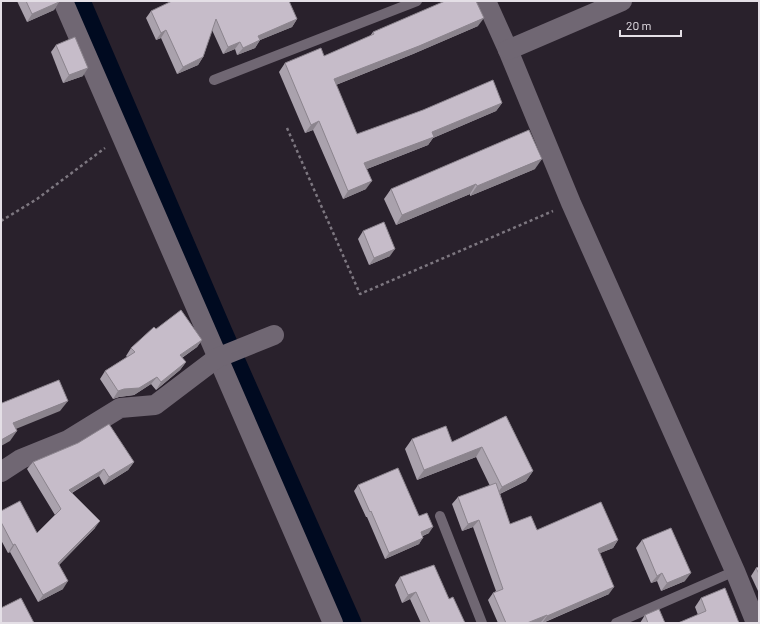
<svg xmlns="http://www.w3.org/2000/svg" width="760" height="624" font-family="Barlow,sans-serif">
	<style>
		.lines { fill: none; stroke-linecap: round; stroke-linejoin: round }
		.canal { stroke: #000a20; stroke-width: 21 }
		.path { stroke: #7d7780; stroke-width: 2.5; stroke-dasharray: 3 3; stroke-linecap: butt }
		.lane { stroke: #706773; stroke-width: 10 }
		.street { stroke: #706773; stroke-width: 20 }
		.wall { fill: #aaa2ad }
		.shaded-wall { fill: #8b848d }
		.building { fill: #c6bcc9; stroke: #8b848d }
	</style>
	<rect width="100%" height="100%" fill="#29212c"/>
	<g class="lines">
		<polyline class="canal" points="80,1 222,332 351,623"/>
		<g class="path">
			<polyline points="287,128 360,294 553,211"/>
			<polyline points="1,221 37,199 105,148"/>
		</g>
		<g class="lane">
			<polyline points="214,80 417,1"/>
			<polyline points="440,516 482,623"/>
			<polyline points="616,623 735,571"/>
		</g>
		<g class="street">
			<polyline points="63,1 333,623"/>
			<polyline points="486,1 508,50 571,203 735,571 756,623"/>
			<polyline points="508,50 622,1"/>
			<polyline points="1,472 21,459 68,440 120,408 155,405 217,358 274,335"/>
		</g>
	</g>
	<g class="wall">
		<polygon points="17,1 59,1 54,10 27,22"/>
		<polygon points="151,11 297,19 292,27 260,40 255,48 237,55 235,49 223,54 212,30 203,57 198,65 177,74 161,38 156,40 146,18"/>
		<polygon points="478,26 413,54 336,85 357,134 502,103 496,111 433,138 428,145 367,169 366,189 343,199 313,130 305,133 279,72 285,63 324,56 370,36 373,32"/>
		<polygon points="56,45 83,76 63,83 51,52"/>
		<polygon points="535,169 470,196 470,194 396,225 384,199 391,189"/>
		<polygon points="363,231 390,256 369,265 358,239"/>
		<polygon points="156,329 202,340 197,347 182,358 186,362 180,370 156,390 151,384 134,395 119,397 113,399 100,379 105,371 127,357 126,356 131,348"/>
		<polygon points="506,416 533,471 526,481 500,494 510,524 537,530 618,540 613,548 600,553 609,594 543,623 541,622 540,623 498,623 488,600 493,593 496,591 473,527 462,531 452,504 458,497 490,486 476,457 417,480 405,449 412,439 452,442"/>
		<polygon points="78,443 134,462 128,470 104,485 99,476 72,493 95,528 59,565 63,589 38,602 10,552 8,553 1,540 1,511 37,533 55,515 27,469 33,462"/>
		<polygon points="358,485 419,516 429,533 423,536 419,544 385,559 367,517 366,517 354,491"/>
		<polygon points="642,540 685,581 661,591 657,581 651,583 636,548"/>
		<polygon points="759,567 759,593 751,576 756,568"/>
		<polygon points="400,577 449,599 465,623 421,623 410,599 402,603 395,585"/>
		<polygon points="701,598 739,623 698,615 695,607"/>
		<polygon points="645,615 665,623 640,623"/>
	</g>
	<g class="shaded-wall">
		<polygon points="59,2 54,10 27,22 32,14"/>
		<polygon points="484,18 478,26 413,54 328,88 334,79"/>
		<polygon points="297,19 292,27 253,43 258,36"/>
		<polygon points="166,30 161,38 156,40 161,33"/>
		<polygon points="260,40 255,48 237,55 243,48"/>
		<polygon points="240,42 235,49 223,54 228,47"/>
		<polygon points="203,57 198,65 177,74 183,67"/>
		<polygon points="88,68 83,76 63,83 69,75"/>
		<polygon points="502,103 496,111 433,138 428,145 359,172 364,163 432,132"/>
		<polygon points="319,121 313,130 305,133 311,125"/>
		<polygon points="542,159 535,169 470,196 477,186"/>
		<polygon points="372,181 366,189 343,199 348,191"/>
		<polygon points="476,184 470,194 396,225 402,215"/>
		<polygon points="395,249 390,256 369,265 374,258"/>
		<polygon points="202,340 197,347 174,363 180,355"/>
		<polygon points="186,362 180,370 156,390 161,382"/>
		<polygon points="157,377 151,384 134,395 119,397 113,399 118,391"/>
		<polygon points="68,401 60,411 6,433 13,423"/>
		<polygon points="17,431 10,441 1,446 1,440"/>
		<polygon points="482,447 476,457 417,480 424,470"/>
		<polygon points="134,462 128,470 104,485 109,477"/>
		<polygon points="104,469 99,476 64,497 69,490"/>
		<polygon points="533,471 526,481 495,496 502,487"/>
		<polygon points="479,520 473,527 462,531 468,524"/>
		<polygon points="100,521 95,528 53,571 58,563"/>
		<polygon points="433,527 429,533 417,538 421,532"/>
		<polygon points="423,538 419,544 385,559 389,553"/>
		<polygon points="618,540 613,548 593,556 598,549"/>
		<polygon points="15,544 10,552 8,553 13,545"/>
		<polygon points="662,573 657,581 651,583 657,576"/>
		<polygon points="691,573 685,581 661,591 667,583"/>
		<polygon points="68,581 63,589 38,602 43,595"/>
		<polygon points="614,587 609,594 542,623 547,616"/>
		<polygon points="416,592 410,599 402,603 408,595"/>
		<polygon points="547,615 541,622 540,623 527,623"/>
	</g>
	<g class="building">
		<polygon points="26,1 59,1 59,2 32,14"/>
		<polygon points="172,1 289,1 297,19 258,36 260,40 243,48 240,42 228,47 216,19 203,57 183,67 166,30 161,33 151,11"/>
		<polygon points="445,1 476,1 484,18 419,46 334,79 357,134 423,110 493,80 502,103 432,132 434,137 364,163 372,181 348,191 319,121 311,125 285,63 321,48 324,56 374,34 373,32"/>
		<polygon points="75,37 88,68 69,75 56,45"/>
		<polygon points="529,130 542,159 477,186 476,184 402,215 391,189"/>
		<polygon points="384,222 395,249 374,258 363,231"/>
		<polygon points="181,310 202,340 180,355 186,362 161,382 157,377 139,388 124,389 118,391 105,371 135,352 131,348 154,327 156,329"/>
		<polygon points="59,380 68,401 13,423 17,431 1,440 1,401 2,403"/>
		<polygon points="506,416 533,471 502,487 482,447 424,470 412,439 446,426 452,442"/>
		<polygon points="109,424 134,462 109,477 104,469 69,490 100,521 58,563 68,581 43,595 15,544 13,545 1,522 1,511 20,501 37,533 61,509 33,462 78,443"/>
		<polygon points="398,468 419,516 427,513 433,527 421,532 423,538 389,553 371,511 370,512 358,485"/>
		<polygon points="496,483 510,524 531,516 537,530 601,502 618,540 598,549 614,587 547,616 547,615 527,623 506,623 493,593 503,589 479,520 468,524 458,497"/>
		<polygon points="671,528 691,573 667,583 662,573 657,576 642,540"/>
		<polygon points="434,565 449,599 453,597 465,623 430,623 416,592 408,595 400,577"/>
		<polygon points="759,567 759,574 756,568"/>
		<polygon points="725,588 739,623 678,623 706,611 701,598"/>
		<polygon points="21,598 34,623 1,623 1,608"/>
		<polygon points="659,609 665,623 648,623 645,615"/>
	</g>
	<rect width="760" height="624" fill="none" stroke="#e4dfe6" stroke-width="4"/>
	<path d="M620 30v6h61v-6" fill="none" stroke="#e4dfe6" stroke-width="2"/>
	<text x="626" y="30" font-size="12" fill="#e4dfe6" stroke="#29212c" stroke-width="3" paint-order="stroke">20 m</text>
</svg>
